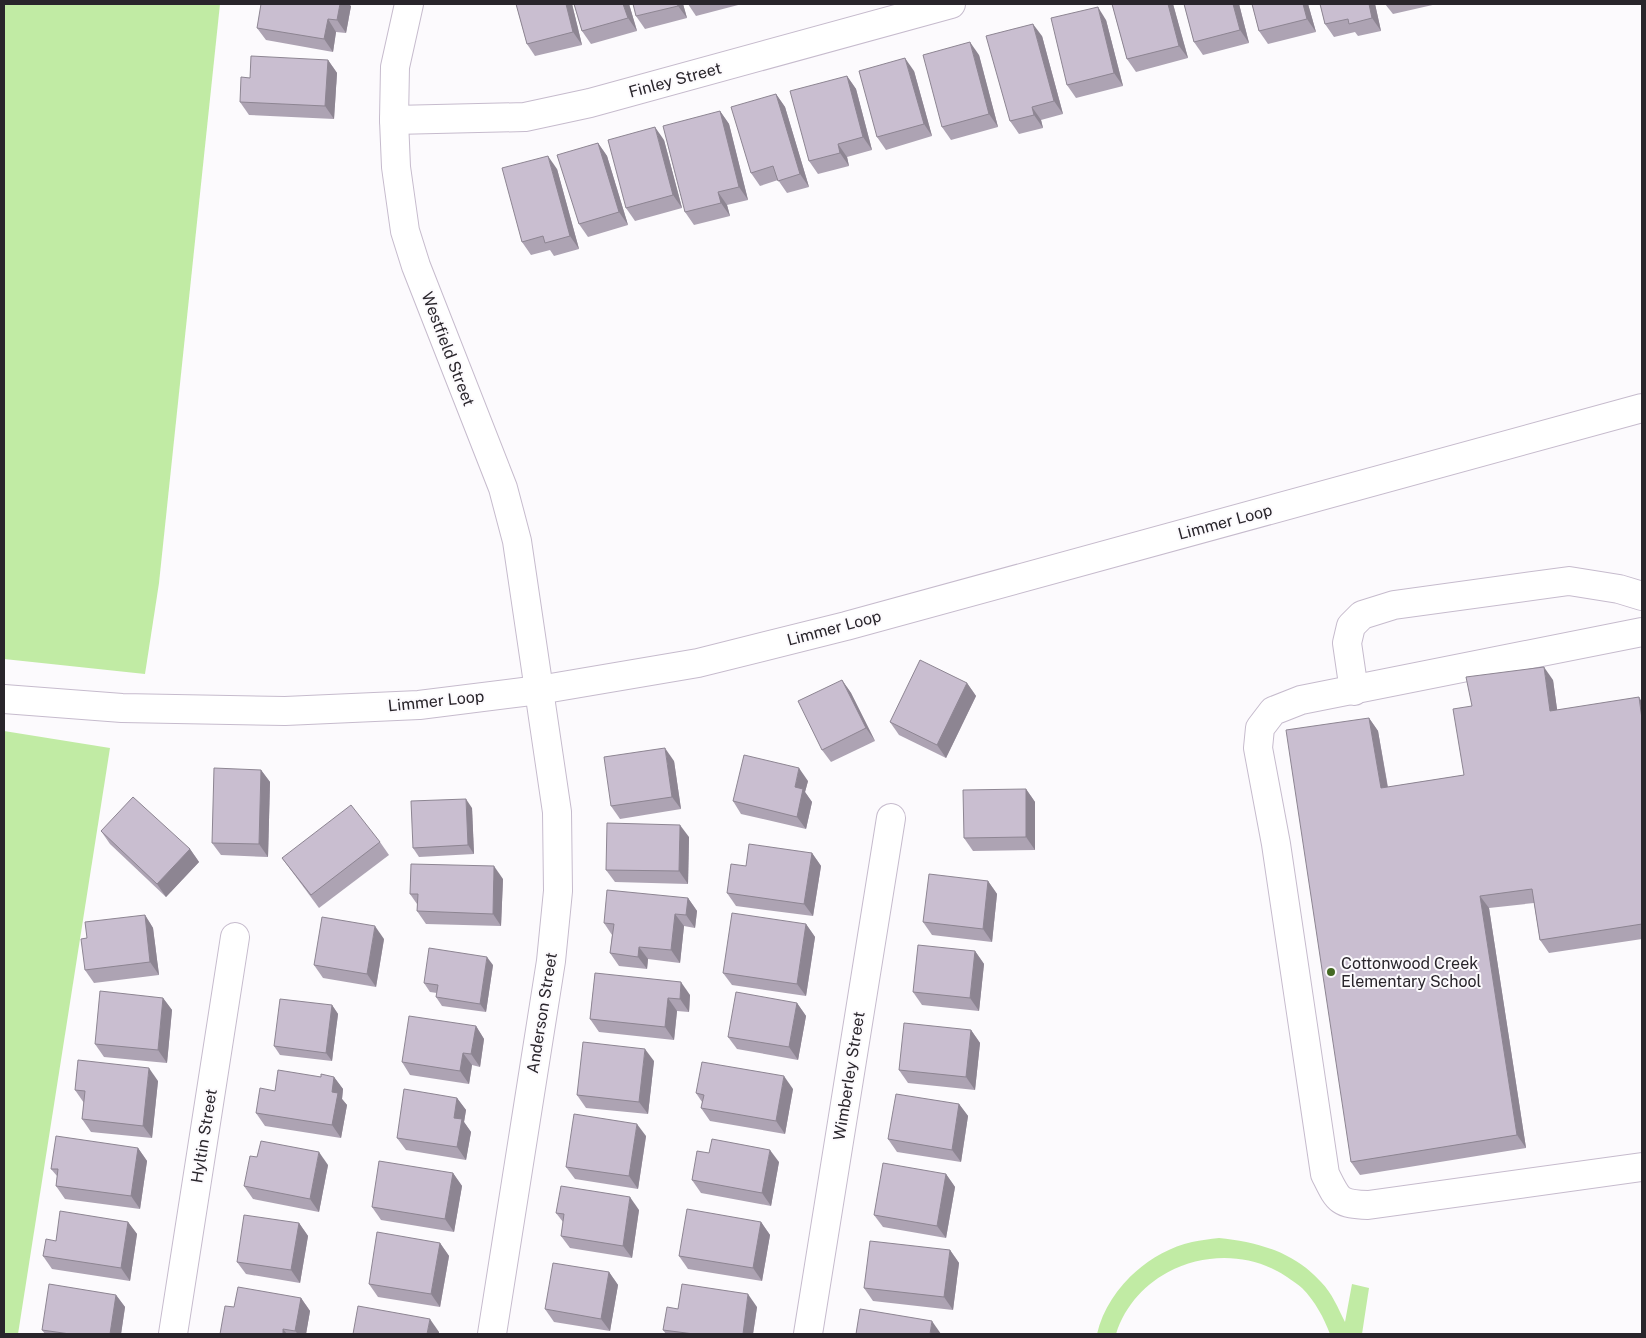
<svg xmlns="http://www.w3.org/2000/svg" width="1646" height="1338" font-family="'Public Sans',sans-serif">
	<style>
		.green { fill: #c1eba4 }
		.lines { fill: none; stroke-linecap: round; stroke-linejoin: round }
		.minor-casing { stroke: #c6bbcd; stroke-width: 30 }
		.minor { stroke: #fff; stroke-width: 28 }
		.wall { fill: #ada3b3 }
		.shaded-wall { fill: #8d8592 }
		.building { fill: #c9bed0; stroke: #8d8592 }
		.poi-dot { fill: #446923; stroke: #fcfafd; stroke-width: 2 }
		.labels { text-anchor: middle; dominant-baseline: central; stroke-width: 4; stroke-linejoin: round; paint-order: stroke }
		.street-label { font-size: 16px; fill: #29252b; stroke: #fcfafd }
		.poi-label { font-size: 16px; fill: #29252b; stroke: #fcfafd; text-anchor: start }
	</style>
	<rect width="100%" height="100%" fill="#fcfafd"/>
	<g class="green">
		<polygon points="4,4 220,4 159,583 145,674 4,659"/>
		<polygon points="4,731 110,748 18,1334 4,1334"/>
		<path d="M1219 1238C1258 1242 1294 1252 1321 1282 1332 1293 1338 1308 1345 1322L1352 1284 1369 1288 1362 1334H1330C1324 1318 1315 1301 1302 1288 1298 1284 1292 1281 1287 1277 1227 1236 1138 1264 1116 1334H1097C1107 1290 1148 1252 1192 1242 1201 1240 1210 1239 1219 1238Z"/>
	</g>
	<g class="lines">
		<g class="minor-casing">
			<g id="minor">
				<polyline points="409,4 395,67 394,120 396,167 405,231 416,266 503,488 517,541 557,812 558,891 551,961 492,1334"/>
				<polyline points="394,120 525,117 590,103 951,4"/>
				<path d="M1642 632 1301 700 1273 711 1260 728 1258 748 1276 844 1325 1174C1338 1200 1338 1204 1368 1205L1642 1167"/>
				<polyline points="1354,691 1347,643 1351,626 1362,615 1394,605 1569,581 1619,589 1642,596"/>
				<polyline points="4,699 122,708 285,711 419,705 539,690 698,663 846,626 1642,408"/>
				<polyline points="173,1334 235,937"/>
				<polyline points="808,1334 891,818"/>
			</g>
		</g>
		<use href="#minor" class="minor"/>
	</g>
	<g class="wall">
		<polygon points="516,4 572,4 582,45 535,56 527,44"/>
		<polygon points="574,4 629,4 637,31 591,44 582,31"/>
		<polygon points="683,4 687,18 645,29 636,16"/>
		<polygon points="688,4 742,4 696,16"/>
		<polygon points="1112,4 1173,4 1188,58 1136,72 1127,59"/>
		<polygon points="1184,4 1239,4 1249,43 1203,55 1194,42"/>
		<polygon points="1252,4 1308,4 1316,32 1268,44 1259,31"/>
		<polygon points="1320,4 1375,4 1381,31 1358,36 1355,32 1334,37 1325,24"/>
		<polygon points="1385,4 1437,4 1393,14"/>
		<polygon points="351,6 346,33 336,32 333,52 266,40 257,28"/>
		<polygon points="1106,20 1123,86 1076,98 1067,85"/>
		<polygon points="1042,36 1063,114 1041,120 1043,128 1019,134 1010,121"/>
		<polygon points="979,55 998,127 951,140 942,127"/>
		<polygon points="328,60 337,73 334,119 249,115 240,102 250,78"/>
		<polygon points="914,71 932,136 886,150 877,137"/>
		<polygon points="847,76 856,89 872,150 847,157 849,166 818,174 809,161"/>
		<polygon points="776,94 785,107 809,187 787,193 778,180 760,186 751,173"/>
		<polygon points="720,111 729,124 748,200 727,205 730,216 694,225 685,212"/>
		<polygon points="664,140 682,208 635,221 626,208"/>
		<polygon points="598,143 607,156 628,225 588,237 579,224"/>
		<polygon points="557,169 579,249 554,256 550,250 531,255 522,242"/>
		<polygon points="842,680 851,693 875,741 831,762 822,750"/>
		<polygon points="1553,680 1557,710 1642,702 1642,939 1549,953 1540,940 1534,903 1489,908 1526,1148 1360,1175 1351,1162 1369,718 1378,731 1388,787 1464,775 1472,706"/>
		<polygon points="967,683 976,696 946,758 899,735 890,722"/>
		<polygon points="674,761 681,809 620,819 611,806"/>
		<polygon points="261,770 270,782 268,857 221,855 212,843"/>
		<polygon points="808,781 805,792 812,802 806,829 741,814 733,801"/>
		<polygon points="1026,789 1035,802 1035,850 973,851 964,838"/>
		<polygon points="472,808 474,854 419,857 413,848"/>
		<polygon points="101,831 190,849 199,862 166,897 110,844"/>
		<polygon points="689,837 688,884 615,882 606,870"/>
		<polygon points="380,842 389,855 319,908 282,858"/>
		<polygon points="812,853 821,866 813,916 736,906 727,893 746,866"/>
		<polygon points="503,879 501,926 426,924 417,911 417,904 410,894"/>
		<polygon points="988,881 997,894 992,942 932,935 923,922"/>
		<polygon points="688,898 697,911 695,928 684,926 680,963 648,959 647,969 619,966 610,953 612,935 604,923"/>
		<polygon points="145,915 153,928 159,975 94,983 85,970 87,938"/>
		<polygon points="806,924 815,937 806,996 732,985 723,973"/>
		<polygon points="384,939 376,987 323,978 314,965"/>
		<polygon points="975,951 984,964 979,1011 922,1005 913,992"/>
		<polygon points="493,965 486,1012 442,1006 436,997 437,993 430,992 424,983"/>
		<polygon points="595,973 690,995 689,1012 677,1011 674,1040 599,1032 590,1019"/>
		<polygon points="163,998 172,1010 167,1063 104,1057 95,1044"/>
		<polygon points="797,1003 806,1016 798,1060 737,1049 728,1037"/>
		<polygon points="332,1005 338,1014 332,1061 280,1055 274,1046"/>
		<polygon points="476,1026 484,1039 480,1067 472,1065 469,1084 410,1075 402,1062"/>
		<polygon points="971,1030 980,1043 975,1090 908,1083 899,1070"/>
		<polygon points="654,1061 648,1114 586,1108 577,1095"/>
		<polygon points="321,1077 334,1077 343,1089 342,1099 347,1105 341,1138 265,1126 256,1113 275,1091"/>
		<polygon points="158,1081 152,1138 91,1132 82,1119 84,1103 75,1090"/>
		<polygon points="793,1089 785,1134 710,1121 701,1108 702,1102 696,1093"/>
		<polygon points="457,1098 466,1110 464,1122 471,1132 466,1160 406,1150 397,1138"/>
		<polygon points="959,1104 968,1116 961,1162 897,1152 888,1139"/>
		<polygon points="646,1136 638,1189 575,1179 566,1167"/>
		<polygon points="138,1148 147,1161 140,1209 65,1199 56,1186 57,1176 51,1169"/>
		<polygon points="709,1153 779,1162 771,1206 701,1193 692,1180"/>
		<polygon points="328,1165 319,1212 253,1199 244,1186"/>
		<polygon points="453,1173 462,1186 454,1232 381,1220 372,1207"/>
		<polygon points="946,1174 955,1187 946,1238 883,1227 874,1215"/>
		<polygon points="639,1210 632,1258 570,1248 561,1236 563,1222 556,1213"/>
		<polygon points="128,1222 137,1234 130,1281 52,1269 43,1256 56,1241"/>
		<polygon points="761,1222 770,1235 762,1281 688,1269 679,1256"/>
		<polygon points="299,1223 308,1236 300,1283 246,1274 237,1262"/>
		<polygon points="440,1243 449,1256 440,1307 378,1297 369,1284"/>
		<polygon points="950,1250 959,1263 953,1310 873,1301 864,1288"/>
		<polygon points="609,1272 618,1285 610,1331 554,1322 545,1309"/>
		<polygon points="116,1295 125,1307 121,1334 45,1334 42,1330"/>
		<polygon points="301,1298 310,1311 306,1334 220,1334 234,1307"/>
		<polygon points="757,1307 753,1334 666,1334 663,1330 678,1309"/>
	</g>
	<g class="shaded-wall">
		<polygon points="340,4 349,4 351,6 346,33 337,20"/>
		<polygon points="566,4 572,4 582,45 573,32"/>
		<polygon points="623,4 629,4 637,31 628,18"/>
		<polygon points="677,4 683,4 687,18 678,6"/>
		<polygon points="1168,4 1173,4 1188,58 1179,46"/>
		<polygon points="1233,4 1239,4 1249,43 1240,30"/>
		<polygon points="1303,4 1308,4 1316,32 1307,19"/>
		<polygon points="1369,4 1375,4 1381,31 1372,18"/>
		<polygon points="1098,7 1106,20 1123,86 1114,73"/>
		<polygon points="328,19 336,32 333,52 324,39"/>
		<polygon points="1033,24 1042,36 1063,114 1054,101"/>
		<polygon points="970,42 979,55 998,127 989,114"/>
		<polygon points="905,58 914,71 932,136 924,124"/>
		<polygon points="328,60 337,73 334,119 325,106"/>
		<polygon points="847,76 856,89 872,150 863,137"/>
		<polygon points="776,94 785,107 809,187 800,174"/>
		<polygon points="1032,107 1041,120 1043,128 1034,115"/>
		<polygon points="720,111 729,124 748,200 739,187"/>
		<polygon points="655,127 664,140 682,208 673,195"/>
		<polygon points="598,143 607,156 628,225 619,212"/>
		<polygon points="838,144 847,157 849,166 840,153"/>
		<polygon points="548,156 557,169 579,249 570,236"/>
		<polygon points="718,192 727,205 730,216 721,203"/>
		<polygon points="1544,667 1553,680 1559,723 1550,711"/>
		<polygon points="842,680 851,693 875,741 866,728"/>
		<polygon points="967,683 976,696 946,758 937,745"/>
		<polygon points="1639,697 1642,702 1642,719"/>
		<polygon points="1369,718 1378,731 1390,801 1381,788"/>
		<polygon points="665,748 674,761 681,809 672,797"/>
		<polygon points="799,768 808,781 805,792 812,802 806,829 797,817 795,787"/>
		<polygon points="261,770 270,782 268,857 259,844"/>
		<polygon points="1026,789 1035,802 1035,850 1026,837"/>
		<polygon points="466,799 472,808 474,854 468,845"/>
		<polygon points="680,825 689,837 688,884 679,871"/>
		<polygon points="190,849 199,862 166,897 157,884"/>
		<polygon points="812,853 821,866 813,916 804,904"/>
		<polygon points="494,866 503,879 501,926 493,914"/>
		<polygon points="988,881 997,894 992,942 983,929"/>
		<polygon points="1480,896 1489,908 1526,1148 1517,1135"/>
		<polygon points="688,898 697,911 695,928 686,915"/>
		<polygon points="675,914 684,926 680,963 671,950"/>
		<polygon points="145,915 153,928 159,975 150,962"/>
		<polygon points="806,924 815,937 806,996 797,984"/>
		<polygon points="375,926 384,939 376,987 367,974"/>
		<polygon points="639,947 648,959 647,969 638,957"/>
		<polygon points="975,951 984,964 979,1011 970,998"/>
		<polygon points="487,957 493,965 486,1012 480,1004"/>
		<polygon points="681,982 690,995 689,1012 680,999"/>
		<polygon points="163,998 172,1010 167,1063 158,1050"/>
		<polygon points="668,998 677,1011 674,1040 665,1027"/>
		<polygon points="797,1003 806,1016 798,1060 789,1047"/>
		<polygon points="332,1005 338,1014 332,1061 326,1053"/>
		<polygon points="476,1026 484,1039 480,1067 471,1054"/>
		<polygon points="971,1030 980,1043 975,1090 966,1077"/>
		<polygon points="645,1049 654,1061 648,1114 639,1102"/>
		<polygon points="463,1053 472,1065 469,1084 460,1071"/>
		<polygon points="149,1068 158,1081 152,1138 143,1126"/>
		<polygon points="784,1076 793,1089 785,1134 776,1121"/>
		<polygon points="334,1077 343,1089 342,1099 347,1105 341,1138 332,1125 332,1092"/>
		<polygon points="457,1098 466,1110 464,1122 471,1132 466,1160 457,1147 454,1118"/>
		<polygon points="959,1104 968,1116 961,1162 952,1150"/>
		<polygon points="637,1124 646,1136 638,1189 629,1176"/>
		<polygon points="138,1148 147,1161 140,1209 131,1196"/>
		<polygon points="770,1150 779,1162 771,1206 762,1193"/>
		<polygon points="319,1152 328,1165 319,1212 310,1199"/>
		<polygon points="453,1173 462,1186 454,1232 445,1219"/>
		<polygon points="946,1174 955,1187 946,1238 937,1226"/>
		<polygon points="630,1197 639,1210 632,1258 623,1246"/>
		<polygon points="128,1222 137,1234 130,1281 121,1268"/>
		<polygon points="761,1222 770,1235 762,1281 753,1268"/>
		<polygon points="299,1223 308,1236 300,1283 291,1270"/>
		<polygon points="440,1243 449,1256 440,1307 431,1294"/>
		<polygon points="950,1250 959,1263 953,1310 944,1297"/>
		<polygon points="609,1272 618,1285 610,1331 601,1319"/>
		<polygon points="748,1294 757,1307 753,1334 743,1334"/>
		<polygon points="116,1295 125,1307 121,1334 110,1334"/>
		<polygon points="301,1298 310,1311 306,1334 298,1334 295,1331"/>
		<polygon points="430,1319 439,1332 439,1334 427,1334"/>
		<polygon points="932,1321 941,1334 930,1334"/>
		<polygon points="283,1329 287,1334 283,1334"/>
	</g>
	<g class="building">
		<polygon points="261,4 340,4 337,20 328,19 324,39 257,28"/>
		<polygon points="516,4 566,4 573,32 527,44"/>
		<polygon points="574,4 623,4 628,18 582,31"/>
		<polygon points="633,4 677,4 678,6 636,16"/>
		<polygon points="1112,4 1168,4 1179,46 1127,59"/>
		<polygon points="1184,4 1233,4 1240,30 1194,42"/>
		<polygon points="1252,4 1303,4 1307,19 1259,31"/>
		<polygon points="1320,4 1369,4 1372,18 1349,24 1348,19 1325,24"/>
		<polygon points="1098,7 1114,73 1067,85 1051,18"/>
		<polygon points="1033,24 1054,101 1032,107 1034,115 1010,121 986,36"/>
		<polygon points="970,42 989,114 942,127 923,55"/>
		<polygon points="251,56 328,60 325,106 240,102 241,77 250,78"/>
		<polygon points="905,58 924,124 877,137 859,71"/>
		<polygon points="847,76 863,137 838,144 840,153 809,161 790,91"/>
		<polygon points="776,94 800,174 778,181 773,166 751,173 731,107"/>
		<polygon points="720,111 739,187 718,192 721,203 685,212 663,126"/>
		<polygon points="655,127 673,195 626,208 608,140"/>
		<polygon points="598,143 619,212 579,224 557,155"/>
		<polygon points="548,156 570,236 545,243 543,236 522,242 502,168"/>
		<polygon points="920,660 967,683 937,745 890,722"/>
		<polygon points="1544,667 1550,711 1639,697 1642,719 1642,924 1540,940 1532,889 1480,896 1517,1135 1351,1162 1286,730 1369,718 1381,788 1464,775 1453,709 1472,706 1466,677"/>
		<polygon points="842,680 866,728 822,750 798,701"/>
		<polygon points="665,748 672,797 611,806 604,757"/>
		<polygon points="744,755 799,768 795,787 803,789 797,817 733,801"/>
		<polygon points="214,768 261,770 259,844 212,843"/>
		<polygon points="1026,789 1026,837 964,838 963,790"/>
		<polygon points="133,797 190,849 157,884 101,831"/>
		<polygon points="466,799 468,845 413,848 411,801"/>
		<polygon points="351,805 380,842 311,895 282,858"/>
		<polygon points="607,823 680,825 679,871 606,870"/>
		<polygon points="749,844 812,853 804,904 727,893 731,864 746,866"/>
		<polygon points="411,864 494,866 493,914 417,911 418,894 410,894"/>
		<polygon points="929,874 988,881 983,929 923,922"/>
		<polygon points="607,890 688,898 686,915 675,914 671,950 639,947 638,957 610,953 614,924 604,923"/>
		<polygon points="732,913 806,924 797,984 723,973"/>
		<polygon points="145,915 150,962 85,970 81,939 87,938 85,922"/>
		<polygon points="322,917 375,926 367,974 314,965"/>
		<polygon points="918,945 975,951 970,998 913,992"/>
		<polygon points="429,948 487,957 480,1004 436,997 438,985 424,983"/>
		<polygon points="595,973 681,982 680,999 668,998 665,1027 590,1019"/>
		<polygon points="100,991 163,998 158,1050 95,1044"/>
		<polygon points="736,992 797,1003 789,1047 728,1037"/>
		<polygon points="280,999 332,1005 326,1053 274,1046"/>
		<polygon points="409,1016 476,1026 471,1054 463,1053 460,1071 402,1062"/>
		<polygon points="904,1023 971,1030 966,1077 899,1070"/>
		<polygon points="583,1042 645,1049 639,1102 577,1095"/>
		<polygon points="78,1060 149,1068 143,1126 82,1119 85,1091 75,1090"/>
		<polygon points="702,1062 784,1076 776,1121 701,1108 704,1095 696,1093"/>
		<polygon points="278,1070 321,1077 321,1074 334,1077 332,1092 338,1093 332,1125 256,1113 260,1088 275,1091"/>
		<polygon points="404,1089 457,1098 454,1118 462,1119 457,1147 397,1138"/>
		<polygon points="896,1094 959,1104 952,1150 888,1139"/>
		<polygon points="574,1114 637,1124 629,1176 566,1167"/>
		<polygon points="56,1136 138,1148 131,1196 56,1186 58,1169 51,1169"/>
		<polygon points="712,1139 770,1150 762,1193 692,1180 697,1151 709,1153"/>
		<polygon points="261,1141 319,1152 310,1199 244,1186 250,1156 257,1157"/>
		<polygon points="379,1161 453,1173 445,1219 372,1207"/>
		<polygon points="883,1163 946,1174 937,1226 874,1215"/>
		<polygon points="561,1186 630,1197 623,1246 561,1236 564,1214 556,1213"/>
		<polygon points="687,1209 761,1222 753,1268 679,1256"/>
		<polygon points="60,1211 128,1222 121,1268 43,1256 46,1239 56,1241"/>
		<polygon points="244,1215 299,1223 291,1270 237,1262"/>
		<polygon points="377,1232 440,1243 431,1294 369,1284"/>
		<polygon points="870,1241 950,1250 944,1297 864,1288"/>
		<polygon points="553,1263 609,1272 601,1319 545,1309"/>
		<polygon points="49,1284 116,1295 110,1334 70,1334 42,1330"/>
		<polygon points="682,1284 748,1294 743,1334 694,1334 663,1330 667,1307 678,1309"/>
		<polygon points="238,1287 301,1298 295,1331 283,1329 283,1334 220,1334 225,1306 234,1307"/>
		<polygon points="358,1306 430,1319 427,1334 353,1334"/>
		<polygon points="860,1309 932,1321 930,1334 856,1334"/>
	</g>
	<circle class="poi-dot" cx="1331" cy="972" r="5"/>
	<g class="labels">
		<g class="street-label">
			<text transform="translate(675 80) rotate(-15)">Finley Street</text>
			<text transform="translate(448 349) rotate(69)">Westfield Street</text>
			<text transform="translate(1225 522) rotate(-15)">Limmer Loop</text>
			<text transform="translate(834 628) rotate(-15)">Limmer Loop</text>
			<text transform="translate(436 701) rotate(-6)">Limmer Loop</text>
			<text transform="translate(542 1013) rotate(-81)">Anderson Street</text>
			<text transform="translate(849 1076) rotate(-81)">Wimberley Street</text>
			<text transform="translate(204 1136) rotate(-81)">Hyltin Street</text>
		</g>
		<g class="poi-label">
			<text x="1341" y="963">Cottonwood Creek<tspan x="1341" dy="18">Elementary School</tspan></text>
		</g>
	</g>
	<rect width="1646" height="1338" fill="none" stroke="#29252b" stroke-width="10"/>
</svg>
